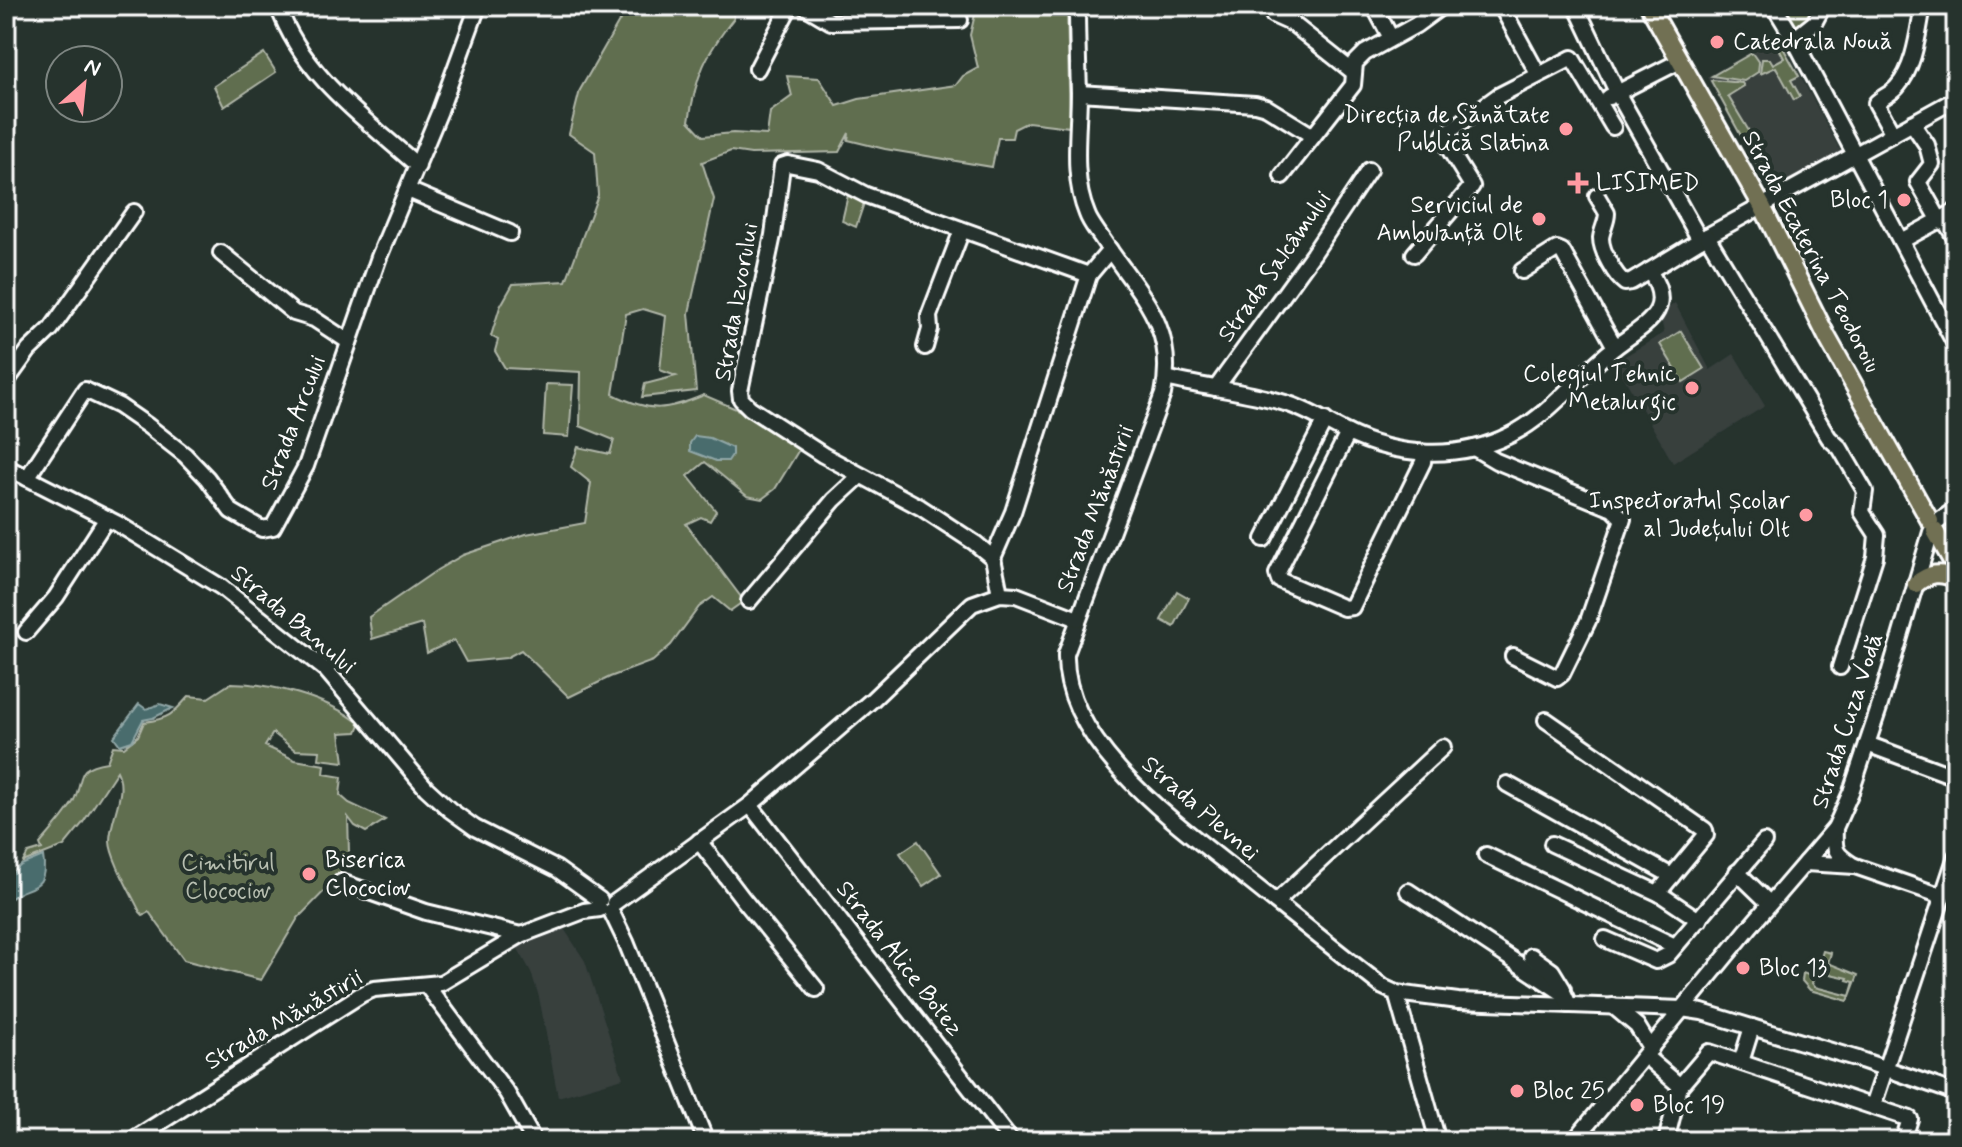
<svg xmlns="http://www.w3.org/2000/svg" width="1962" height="1147" font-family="Mynerve,sans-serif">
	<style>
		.built { fill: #373f3e }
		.green { fill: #606e50; stroke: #b0b6a8; stroke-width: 2 }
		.water { fill: #486c6d; stroke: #91a7a7; stroke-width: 2 }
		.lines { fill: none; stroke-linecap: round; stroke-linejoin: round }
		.minor-casing { stroke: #fff; stroke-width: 20 }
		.major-casing { stroke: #fff; stroke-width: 22 }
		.minor { stroke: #26332d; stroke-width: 14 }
		.major { stroke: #716f52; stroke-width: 16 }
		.poi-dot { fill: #ff9aa2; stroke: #26332d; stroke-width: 3 }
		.labels { text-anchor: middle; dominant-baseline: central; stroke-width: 8; stroke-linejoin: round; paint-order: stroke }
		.poi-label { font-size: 24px; fill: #fff; stroke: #26332d; text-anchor: start }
		.street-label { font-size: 24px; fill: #fff; stroke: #26332d }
		.park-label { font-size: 24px; fill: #b7beb0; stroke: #26332d }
	</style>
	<rect width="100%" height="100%" fill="#26332d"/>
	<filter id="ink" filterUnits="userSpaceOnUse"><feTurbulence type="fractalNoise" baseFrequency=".0125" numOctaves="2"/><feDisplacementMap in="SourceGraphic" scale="16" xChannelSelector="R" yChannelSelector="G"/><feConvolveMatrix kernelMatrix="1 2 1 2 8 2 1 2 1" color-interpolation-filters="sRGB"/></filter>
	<g filter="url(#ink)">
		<g class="built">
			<polygon points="1779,36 1841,152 1770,191 1707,77"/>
			<polygon points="1675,303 1710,370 1734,354 1765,406 1673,463 1615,362 1664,333 1660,314"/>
			<polygon points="563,927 585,961 623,1078 558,1097 539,997 531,972 517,947"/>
		</g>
		<g class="green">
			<path d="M628 6H731L734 18C705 55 696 75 689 121L703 136 733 133 767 135 770 112 792 96 787 76 819 78 837 106 859 99 956 85 963 76 978 68 970 35 977 6H1067L1070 127 1028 122 1014 129 1012 138H998L992 167 885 149 848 140 849 133 839 152 751 154 731 151 702 162 714 199 689 313 696 391 642 397 645 384 676 376 660 370 666 316 643 309 626 314 613 394C651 413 666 411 704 395L757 418 800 448 775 489 762 499 747 496 705 462 688 476 716 511 710 521 701 517 686 524 744 601 730 611 713 597 699 607 671 645 653 661 610 677 569 697 521 650 506 658 466 662 454 640 427 653 422 624 372 639 369 617 437 570 463 555 526 534 585 523 591 483 571 467 578 447 610 454 614 440 580 426 581 372 505 368 495 351 498 340 491 336 500 307 513 284 566 281 598 195 595 152 569 134 580 90Z"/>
			<polygon points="1781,6 1821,6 1798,33"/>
			<polygon points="1778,39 1799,76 1791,80 1800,96 1794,100 1776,67 1760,74 1762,59 1770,59 1773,64 1784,58 1775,41"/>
			<polygon points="264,53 276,72 224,107 214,86"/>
			<polygon points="1752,53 1759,63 1758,72 1744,81 1712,76"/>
			<polygon points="1713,80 1742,83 1744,86 1728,96 1773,171 1763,176 1711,81"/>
			<polygon points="848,195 864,203 856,227 842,221"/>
			<polygon points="1681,331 1704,369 1683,382 1660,344"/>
			<polygon points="546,384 573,385 569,437 543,435"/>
			<polygon points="1177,591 1189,598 1174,627 1161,620"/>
			<path d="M231 683C270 683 329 698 360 724L357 732 340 733 344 762 319 759 320 751 295 750 273 733 265 746 295 760 325 765 324 774 342 777 340 795 349 803 385 820 366 832 355 826 348 817 349 852 340 875 298 918 261 980 184 960 149 912 143 915 140 912C132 895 110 857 110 841 110 817 128 793 117 771L82 824 64 846 23 862 28 853 42 849 40 844C51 831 64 817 73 802 85 779 73 767 107 762L113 746 124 747 138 736 144 722C169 719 173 714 189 696L208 698Z"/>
			<polygon points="918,841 941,874 923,886 900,853"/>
			<polygon points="1823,951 1831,953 1828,963 1858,975 1848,1001 1810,990 1802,981 1803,973 1814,977 1812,983 1815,987 1850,996 1854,982 1847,980 1848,978 1830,974 1830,971 1823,968 1821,971 1817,970"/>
		</g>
		<g class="water">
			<polygon points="695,436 710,438 732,448 732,455 728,461 716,461 690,451 690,443"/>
			<polygon points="139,704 146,709 160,704 173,708 153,718 143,720 132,741 120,745 114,737"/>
			<path d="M43 856C50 897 21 882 6 904V879L21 865Z"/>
		</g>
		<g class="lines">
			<g class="minor-casing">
				<g id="minor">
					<path d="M278 6C302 75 365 119 418 166"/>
					<polyline points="804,6 831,22 960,20"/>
					<path d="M1077 6C1077 35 1078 63 1079 92 1079 131 1071 176 1087 214 1090 223 1098 232 1103 240 1137 292 1178 325 1163 394L1066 654C1063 747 1183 828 1248 880 1293 916 1338 952 1383 987L1396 993 1458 1001 1682 1009 1702 1012 1858 1059 1956 1093"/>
					<polyline points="1374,6 1391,38"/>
					<polyline points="1501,6 1538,74"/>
					<polyline points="1576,6 1618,94 1700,240"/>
					<polyline points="1774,6 1794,39 1956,346"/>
					<polyline points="1273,15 1293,24 1352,71"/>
					<polyline points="1794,39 1814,23 1823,6"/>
					<polyline points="757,69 790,6"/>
					<polyline points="1079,93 1255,104 1266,107 1313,136"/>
					<polyline points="1609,97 1680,61"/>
					<polyline points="1912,123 1927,145 1932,164 1918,182 1940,221 1947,224 1956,240"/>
					<path d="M1893 134 1876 103C1882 97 1891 94 1897 87 1915 67 1918 32 1923 6"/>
					<polyline points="1282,176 1353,85 1355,63 1365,53 1416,25 1442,6"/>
					<polyline points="408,190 510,233"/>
					<path d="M1597 196 1607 213C1607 222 1602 229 1601 238 1601 251 1615 276 1625 283L1631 282 1700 240 1956 99"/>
					<polyline points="1707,236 1829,438 1840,448 1865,491 1862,512 1877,535 1875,557 1840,667"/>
					<polyline points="1901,241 1956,211"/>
					<polyline points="221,253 294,313 314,319 349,342"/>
					<polyline points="1414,254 1472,186 1443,139 1444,135 1498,96 1572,58 1613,127"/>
					<polyline points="1522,271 1557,249 1562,251 1615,347"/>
					<polyline points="925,347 930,329 929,316 962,230"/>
					<path d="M1166 378C1205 388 1246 391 1285 403 1307 409 1325 422 1346 432 1397 457 1458 461 1510 435 1554 413 1582 370 1622 342 1650 322 1675 308 1649 271"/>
					<polyline points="6,382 29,350 51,329 134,212"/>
					<polyline points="1216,388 1313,254 1369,170"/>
					<polyline points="1348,433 1277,574 1279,580 1344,608 1352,607 1423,462 1424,454"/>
					<polyline points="1474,448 1496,461 1613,509 1623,519 1588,621 1562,674 1557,678 1513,656"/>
					<polyline points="6,467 118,524 221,587 326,670 426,788 450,810 475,828 557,869 600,900"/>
					<polyline points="27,478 85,390 119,406 148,426 185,455 207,478 231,511 262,529 273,527 306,466 379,257 439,113 478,6"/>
					<polyline points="1936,523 1956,509"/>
					<polyline points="1264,539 1325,420"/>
					<polyline points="993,558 1013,512 1089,275 1110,250"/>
					<polyline points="1000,594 993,558 975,543 920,507 823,455 750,408 741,399 740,391 773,235 782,166 788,164 818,170 866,195 1089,275"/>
					<polyline points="749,601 834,500 860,476"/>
					<polyline points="26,632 56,597 107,518"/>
					<polyline points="1546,720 1705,830 1706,835 1662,888 1660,894 1699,920"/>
					<polyline points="1867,744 1956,777"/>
					<polyline points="1507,784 1672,876"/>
					<polyline points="750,805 1011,1141"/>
					<path d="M1835 828C1834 851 1834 853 1854 866"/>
					<polyline points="699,841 743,899 816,989"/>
					<polyline points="1552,844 1660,894"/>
					<polyline points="1486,855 1675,946"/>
					<polyline points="1805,863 1855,866 1942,896"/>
					<polyline points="1737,872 1769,903"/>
					<polyline points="341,882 426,912 521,935"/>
					<polyline points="1408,891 1564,994 1569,1005"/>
					<polyline points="1276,902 1443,747"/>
					<polyline points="614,903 750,805 872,700 972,604 1000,594 1016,595 1078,619"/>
					<polyline points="611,911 626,942 706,1141"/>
					<polyline points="1605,939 1656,961 1668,955 1764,842"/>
					<polyline points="1531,956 1552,971 1563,989"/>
					<polyline points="427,986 507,1093 534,1141"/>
					<polyline points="1396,993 1438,1141"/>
					<polyline points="1613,1006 1637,1026 1651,1049"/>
					<polyline points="1645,1056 1680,1086"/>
					<polyline points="1741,1062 1752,1027"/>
					<polyline points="1873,1106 1956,856"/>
					<polyline points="131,1141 362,994 374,989 441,983 521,935 584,911 600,909"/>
					<polyline points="1574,1141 1749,928 1835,828 1851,792 1879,708 1931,532"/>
					<polyline points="1666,1141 1680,1086 1709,1052 1910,1119 1903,1141"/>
				</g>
			</g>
			<g class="major-casing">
				<g id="major">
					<polyline points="1649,6 1762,206 1827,337 1930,521"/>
					<polyline points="1935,531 1956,568"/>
					<path d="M1916 584C1929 573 1940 571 1956 579"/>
				</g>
			</g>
			<use href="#minor" class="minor"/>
			<use href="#major" class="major"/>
		</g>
	</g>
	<g class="poi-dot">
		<circle cx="1717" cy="42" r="8"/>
		<circle cx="1566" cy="129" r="8"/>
		<path d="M1574 171h8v8h8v8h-8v8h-8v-8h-8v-8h8z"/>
		<circle cx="1904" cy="200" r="8"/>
		<circle cx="1539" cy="219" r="8"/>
		<circle cx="1692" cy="388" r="8"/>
		<circle cx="1806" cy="515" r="8"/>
		<circle cx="309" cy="874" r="8"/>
		<circle cx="1743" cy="968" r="8"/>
		<circle cx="1517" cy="1091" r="8"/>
		<circle cx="1637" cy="1105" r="8"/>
	</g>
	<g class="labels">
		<g class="poi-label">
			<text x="1733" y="42">Catedrala Nouă</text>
			<text x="1550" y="115" text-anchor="end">Direcția de Sănătate<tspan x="1550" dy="28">Publică Slatina</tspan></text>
			<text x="1596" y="183">LISIMED</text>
			<text x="1888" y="200" text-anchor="end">Bloc 1</text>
			<text x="1523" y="205" text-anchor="end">Serviciul de<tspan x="1523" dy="28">Ambulanță Olt</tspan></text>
			<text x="1676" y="374" text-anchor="end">Colegiul Tehnic<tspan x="1676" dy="28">Metalurgic</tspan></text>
			<text x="1790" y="501" text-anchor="end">Inspectoratul Școlar<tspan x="1790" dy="28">al Județului Olt</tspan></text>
			<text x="325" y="860">Biserica<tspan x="325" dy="28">Clocociov</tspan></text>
			<text x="1759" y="968">Bloc 13</text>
			<text x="1533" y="1091">Bloc 25</text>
			<text x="1653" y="1105">Bloc 19</text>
		</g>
		<g class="street-label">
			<text transform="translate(1811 252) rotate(62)">Strada Ecaterina Teodoroiu</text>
			<text transform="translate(1275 267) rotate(-55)">Strada Salcâmului</text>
			<text transform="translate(737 302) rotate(-80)">Strada Izvorului</text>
			<text transform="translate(294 423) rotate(-69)">Strada Arcului</text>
			<text transform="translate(1096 509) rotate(-69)">Strada Mănăstirii</text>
			<text transform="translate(293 620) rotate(40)">Strada Banului</text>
			<text transform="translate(1848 721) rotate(-72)">Strada Cuza Vodă</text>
			<text transform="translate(1200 809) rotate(41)">Strada Plevnei</text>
			<text transform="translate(899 959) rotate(52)">Strada Alice Botez</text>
			<text transform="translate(284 1020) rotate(-30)">Strada Mănăstirii</text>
		</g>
		<g class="park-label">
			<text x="228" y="863">Cimitirul<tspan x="228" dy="28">Clocociov</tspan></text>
		</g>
	</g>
	<rect width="1962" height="1147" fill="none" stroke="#26332d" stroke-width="32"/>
	<rect x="16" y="16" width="1930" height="1115" fill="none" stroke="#fff" stroke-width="3" filter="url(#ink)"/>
	<g transform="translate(84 84) rotate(27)"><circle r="38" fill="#26332d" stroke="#7d8581" stroke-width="2"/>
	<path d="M0-6L14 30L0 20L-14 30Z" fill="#ff9aa2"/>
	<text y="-12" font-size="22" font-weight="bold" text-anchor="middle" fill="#ffffff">N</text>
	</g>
</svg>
